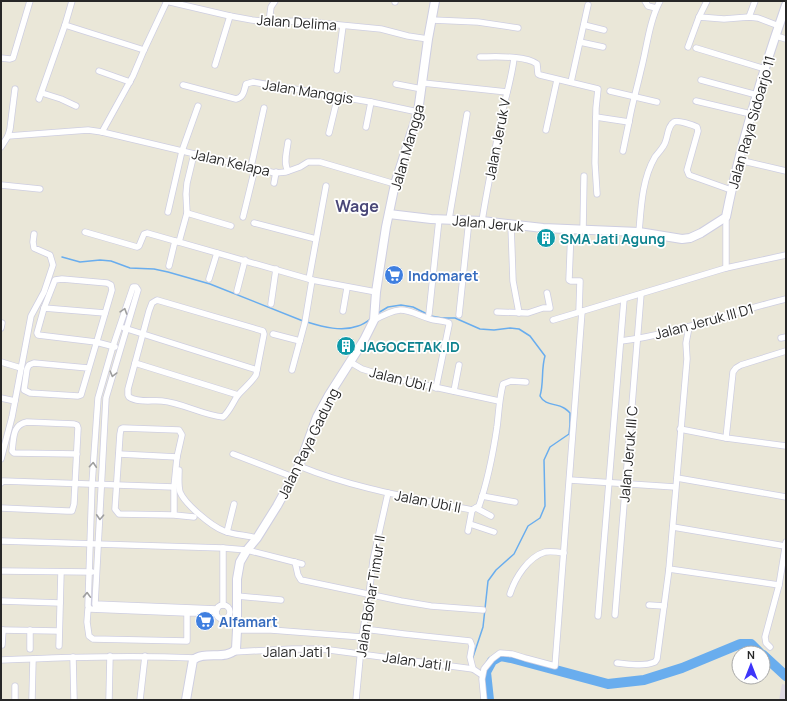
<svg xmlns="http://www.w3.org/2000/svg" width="787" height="701" font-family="Manrope,sans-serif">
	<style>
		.industrial { fill: #ded9e2 }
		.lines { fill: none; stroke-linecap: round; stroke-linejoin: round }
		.stream { stroke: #69adee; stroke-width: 1.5 }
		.river { stroke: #69adee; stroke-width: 10 }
		.street-casing { stroke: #cecee1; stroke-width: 7 }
		.secondary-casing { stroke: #cecee1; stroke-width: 10 }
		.street { stroke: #fff; stroke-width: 5.5 }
		.secondary { stroke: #fff; stroke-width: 8 }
		.oneway { stroke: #9e9e9e }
		.labels { text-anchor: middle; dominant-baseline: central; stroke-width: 3.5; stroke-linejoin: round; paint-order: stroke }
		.street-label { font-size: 14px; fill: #272727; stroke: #fff }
		.culture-label { font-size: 14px; font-weight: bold; fill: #0d838f; stroke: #fff; text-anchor: start }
		.shop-label { font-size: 14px; font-weight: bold; fill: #366cbe; stroke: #fff; text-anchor: start }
		.quarter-label { font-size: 16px; font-weight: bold; fill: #4a4878; stroke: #fff }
	</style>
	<rect width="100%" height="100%" fill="#eae7d8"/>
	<polygon class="industrial" points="782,684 786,685 786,700 779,700"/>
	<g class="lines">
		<g class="stream">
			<polyline points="62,257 80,262 100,260 111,261 130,268 154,269 168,272 210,284 303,321"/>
			<path d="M378 313 388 307 401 305 413 307 431 316 442 318H455L480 329 494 330 510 328 519 329 530 336 545 356C541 369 544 383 540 396 545 406 556 403 564 408 566 409 568 411 570 413V424L569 434 550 447 544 460 545 506 540 518 528 526 514 554 496 570 488 581 483 627 473 657V660"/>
			<path d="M307 322C323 327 342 332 358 326 363 325 368 321 372 318"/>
		</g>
		<g class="river">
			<polyline points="763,655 786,676"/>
			<polyline points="489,700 486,672 492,661 501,656 511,658 608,684 644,680 682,668 740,644 751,644 760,653"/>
		</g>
		<g class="street-casing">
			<g id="street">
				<polyline points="166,1 230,16 252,20 269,22 299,21 381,29 408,36 428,39"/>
				<polyline points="645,1 648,6 656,8"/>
				<polyline points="395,2 395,1"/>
				<polyline points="699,17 724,19 749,17 758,18 779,26"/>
				<polyline points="749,17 755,1"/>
				<polyline points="432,20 478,22 518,28"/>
				<polyline points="269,22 271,7 275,1"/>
				<polyline points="65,25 144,50 167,1"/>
				<polyline points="584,25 604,30"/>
				<polyline points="776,36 786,39"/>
				<polyline points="580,42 603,47"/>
				<polyline points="688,47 699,17 707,1"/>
				<polyline points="696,48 765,69"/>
				<path d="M480 57C494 57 526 55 537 64L538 74 540 75 598 89 596 108 595 163 597 194"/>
				<polyline points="1,58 10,59 13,58 30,1"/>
				<polyline points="215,65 230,16"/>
				<polyline points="337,70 343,26"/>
				<polyline points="99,71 130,82"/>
				<polyline points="701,80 757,95"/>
				<polyline points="571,82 588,5"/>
				<polyline points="423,83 507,92"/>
				<polyline points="396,84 422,89"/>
				<path d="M183 85 236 99C244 97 244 91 246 84L253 82 371 102 418 112"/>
				<polyline points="610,91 657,102"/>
				<polyline points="42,93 61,99 76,106"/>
				<polyline points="39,99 65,25 72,1"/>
				<polyline points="696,101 751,114"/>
				<path d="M596 117 629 122C632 104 637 88 641 70 647 47 649 22 660 1"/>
				<polyline points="366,127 371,102"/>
				<polyline points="546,130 557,80"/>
				<polyline points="102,132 133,76 144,50"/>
				<polyline points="329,133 338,96"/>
				<polyline points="8,136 88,130 102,132 275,173 286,172 300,167 308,162 320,162 395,184"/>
				<polyline points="1,147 8,136 10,129 15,89"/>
				<polyline points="623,151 629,122"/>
				<polyline points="739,160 786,171"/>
				<polyline points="251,167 264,108"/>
				<path d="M288 171C283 163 287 151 288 142"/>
				<polyline points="274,183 276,172"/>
				<polyline points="1,185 40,189"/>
				<polyline points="168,212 182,151 198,106"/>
				<polyline points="187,213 231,226"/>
				<polyline points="243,217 255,168"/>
				<polyline points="449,219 467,114"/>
				<path d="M482 221C488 183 496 146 503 109 507 92 512 76 514 58"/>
				<polyline points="254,223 316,239"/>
				<polyline points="511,225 513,281 519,313"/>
				<polyline points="571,230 569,280 571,281 580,281 579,312"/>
				<polyline points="583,230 584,176"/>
				<polyline points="85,232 137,247 139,246 144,234 147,233 312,280 376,292"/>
				<path d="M639 232C641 208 642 179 655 157 658 153 662 149 664 145 668 139 667 126 674 122 678 120 693 125 697 127L698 131 687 170 689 175 731 190"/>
				<polyline points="179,242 187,213 186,194 187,183 194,154"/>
				<polyline points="169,266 175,241"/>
				<polyline points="726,268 726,217"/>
				<polyline points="209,279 217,253"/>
				<polyline points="309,279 326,186"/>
				<polyline points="237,291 245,260"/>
				<path d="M157 300 263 331 264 334 256 375C251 383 244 388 238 395 233 402 230 411 223 417 202 415 183 403 162 401 152 400 138 403 129 397L128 395V389L149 311 152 303Z"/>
				<polyline points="271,304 276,269"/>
				<polyline points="44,308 105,313"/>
				<polyline points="343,311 347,288"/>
				<polyline points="497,312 528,313 543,308 550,308 547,293"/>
				<polyline points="429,314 439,219"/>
				<polyline points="459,315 469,220"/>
				<path d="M374 320C402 305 402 309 430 319 436 321 443 320 449 323V325L436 388"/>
				<polyline points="553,320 726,268 786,255"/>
				<polyline points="1,328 2,323"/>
				<polyline points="124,328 257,370"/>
				<polyline points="273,334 300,341"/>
				<polyline points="781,338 786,337"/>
				<path d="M621 341C677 334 731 312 786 299"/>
				<polyline points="1,362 21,368"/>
				<polyline points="350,362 362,369 388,377 499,401"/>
				<polyline points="135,363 238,395"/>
				<polyline points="88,368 34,363 29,365 27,369 24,390 30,393 78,396 81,395 112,290 111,285 107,283 62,279 55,280 44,308 37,333 38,335 96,342 115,347"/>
				<polyline points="292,370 305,322 312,280"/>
				<polyline points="454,391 459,365"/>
				<polyline points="1,398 15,401"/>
				<polyline points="680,429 726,438 786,446"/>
				<polyline points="726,438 733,372 736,368 741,365 786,351"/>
				<polyline points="119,454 177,457"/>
				<polyline points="233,454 293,477"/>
				<polyline points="1,459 12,417 31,316 44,292 53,265 50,255 34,248 33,242 34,234"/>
				<path d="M299 466C355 489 414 498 472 510L479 506C488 480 493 454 497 427 499 411 499 400 503 384L511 381 526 382"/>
				<path d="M179 470C179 477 178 485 180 492 185 504 211 526 224 531 234 535 246 535 257 538"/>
				<polyline points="677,478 786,497"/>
				<polyline points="570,480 675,487"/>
				<polyline points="1,483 3,481 174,487"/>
				<polyline points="482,496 515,502"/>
				<path d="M1 508 67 511H72L74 504 78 428 77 425 74 424 27 422C12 425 14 438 12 451L14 453 77 454"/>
				<polyline points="476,508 491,516"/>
				<polyline points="174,515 174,487 177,457 182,435 179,430 123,428 121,429 120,434 115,509 119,514 174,515 194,517"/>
				<polyline points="470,524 494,532"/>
				<polyline points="673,527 785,546"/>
				<polyline points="468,531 472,510"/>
				<polyline points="227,532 234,504"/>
				<polyline points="1,541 223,548 247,550 302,564"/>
				<polyline points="223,548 223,605"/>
				<polyline points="295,562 298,575 301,580 401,601 431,606 483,610"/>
				<polyline points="669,569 779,585"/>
				<polyline points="1,571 92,572"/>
				<path d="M510 594C515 578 528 557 545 552 551 551 558 552 564 553"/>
				<polyline points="237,596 281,600"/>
				<polyline points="1,601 60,603"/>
				<polyline points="649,605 664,606"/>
				<circle cx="223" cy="612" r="7"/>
				<polyline points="88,609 87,622 89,636 93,639 187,641 187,611"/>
				<polyline points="216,613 187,613 90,609 88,606 92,484 98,398 113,346 133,287 136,287 138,290 106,398 95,604 217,609"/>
				<polyline points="615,615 641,294"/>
				<polyline points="598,616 624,299"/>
				<polyline points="364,628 372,630 404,634 470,641 472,646 470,657 473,669 482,675"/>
				<polyline points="1,630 59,631"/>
				<polyline points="237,630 271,630 362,637"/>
				<polyline points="2,645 3,630"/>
				<polyline points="59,646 61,572"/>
				<polyline points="770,647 766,643 765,637 779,585 786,542"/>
				<polyline points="30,649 30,630"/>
				<polyline points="233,652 292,649 322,649 473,669"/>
				<polyline points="73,657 74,700"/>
				<path d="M1 660C66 657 130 655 195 658"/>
				<path d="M617 663C629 664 643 667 655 662L657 659 669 569 687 359 686 343 689 327"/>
				<polyline points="15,700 15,686"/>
				<polyline points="32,700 33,659"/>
				<polyline points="109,700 110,656"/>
				<polyline points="140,700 145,656"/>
				<polyline points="356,700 362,637 369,595 373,560 388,493"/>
				<polyline points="484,700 482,679 484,669 492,659 500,653 512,654 525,658 555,666 582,311"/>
			</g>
		</g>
		<g class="secondary-casing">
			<g id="secondary">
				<path d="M389 214 431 219 482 221 543 228 639 232 682 239 690 238 701 233 726 217C740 145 762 74 786 5"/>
				<path d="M186 700 193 660C204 650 226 661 236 649L237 630V579L240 562 247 550 257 538 277 506 299 466 317 417 329 395 364 340 374 320 376 292 386 227 395 184 418 112 428 39 435 1"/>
			</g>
		</g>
		<use href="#street" class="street"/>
		<use href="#secondary" class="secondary"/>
	</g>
	<defs><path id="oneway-chevron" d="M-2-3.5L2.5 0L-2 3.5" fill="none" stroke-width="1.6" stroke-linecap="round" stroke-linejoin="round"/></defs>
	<g class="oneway">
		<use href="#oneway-chevron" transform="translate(124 311) rotate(-72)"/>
		<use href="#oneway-chevron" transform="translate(113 374) rotate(105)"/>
		<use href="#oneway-chevron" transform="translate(93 465) rotate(-86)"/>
		<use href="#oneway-chevron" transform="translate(100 517) rotate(93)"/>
		<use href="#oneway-chevron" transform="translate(87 595) rotate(-88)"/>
	</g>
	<defs>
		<g id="building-disc" transform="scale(1)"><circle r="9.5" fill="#0f9aa8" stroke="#fff"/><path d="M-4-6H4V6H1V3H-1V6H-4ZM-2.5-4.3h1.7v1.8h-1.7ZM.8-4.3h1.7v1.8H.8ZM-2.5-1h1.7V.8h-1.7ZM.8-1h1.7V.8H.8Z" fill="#fff"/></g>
		<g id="supermarket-disc" transform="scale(1)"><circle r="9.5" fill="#3f7fe0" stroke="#fff"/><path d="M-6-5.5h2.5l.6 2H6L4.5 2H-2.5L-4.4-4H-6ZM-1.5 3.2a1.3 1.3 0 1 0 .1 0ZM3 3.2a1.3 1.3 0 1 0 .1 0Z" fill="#fff"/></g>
	</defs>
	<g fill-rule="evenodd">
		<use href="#building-disc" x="546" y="238"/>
		<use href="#supermarket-disc" x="394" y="275"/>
		<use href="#building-disc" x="346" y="346"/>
		<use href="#supermarket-disc" x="205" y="621"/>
	</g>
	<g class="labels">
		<g class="street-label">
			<text transform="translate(297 22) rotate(4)">Jalan Delima</text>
			<text transform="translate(308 91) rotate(9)">Jalan Manggis</text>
			<text transform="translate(751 122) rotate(-74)">Jalan Raya Sidoarjo 11</text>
			<text transform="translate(497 139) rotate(-79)">Jalan Jeruk V</text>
			<text transform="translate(407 147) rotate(-74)">Jalan Mangga</text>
			<text transform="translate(231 162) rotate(13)">Jalan Kelapa</text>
			<text transform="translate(488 223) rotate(5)">Jalan Jeruk</text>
			<text transform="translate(704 321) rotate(-15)">Jalan Jeruk III D1</text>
			<text transform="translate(401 379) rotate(14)">Jalan Ubi I</text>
			<text transform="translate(308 443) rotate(-64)">Jalan Raya Gadung</text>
			<text transform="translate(628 454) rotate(-85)">Jalan Jeruk III C</text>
			<text transform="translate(428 501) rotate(11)">Jalan Ubi II</text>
			<text transform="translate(370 596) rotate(-81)">Jalan Bohar Timur II</text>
			<text x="297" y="651">Jalan Jati 1</text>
			<text transform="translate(417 661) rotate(8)">Jalan Jati II</text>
		</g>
		<g class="culture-label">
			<text x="560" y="238">SMA Jati Agung</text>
			<text x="360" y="346">JAGOCETAK.ID</text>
		</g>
		<g class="shop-label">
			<text x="408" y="275">Indomaret</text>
			<text x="219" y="621">Alfamart</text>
		</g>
		<g class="quarter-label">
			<text x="357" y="206">Wage</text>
		</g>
	</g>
	<rect width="787" height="701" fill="none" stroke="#272727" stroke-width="4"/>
	<g transform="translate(751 665)"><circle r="19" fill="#ffffff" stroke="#a9a9a9"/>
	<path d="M0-3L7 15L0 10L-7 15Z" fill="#3d35fa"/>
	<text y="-6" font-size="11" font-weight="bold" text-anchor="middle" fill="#272727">N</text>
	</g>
</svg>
